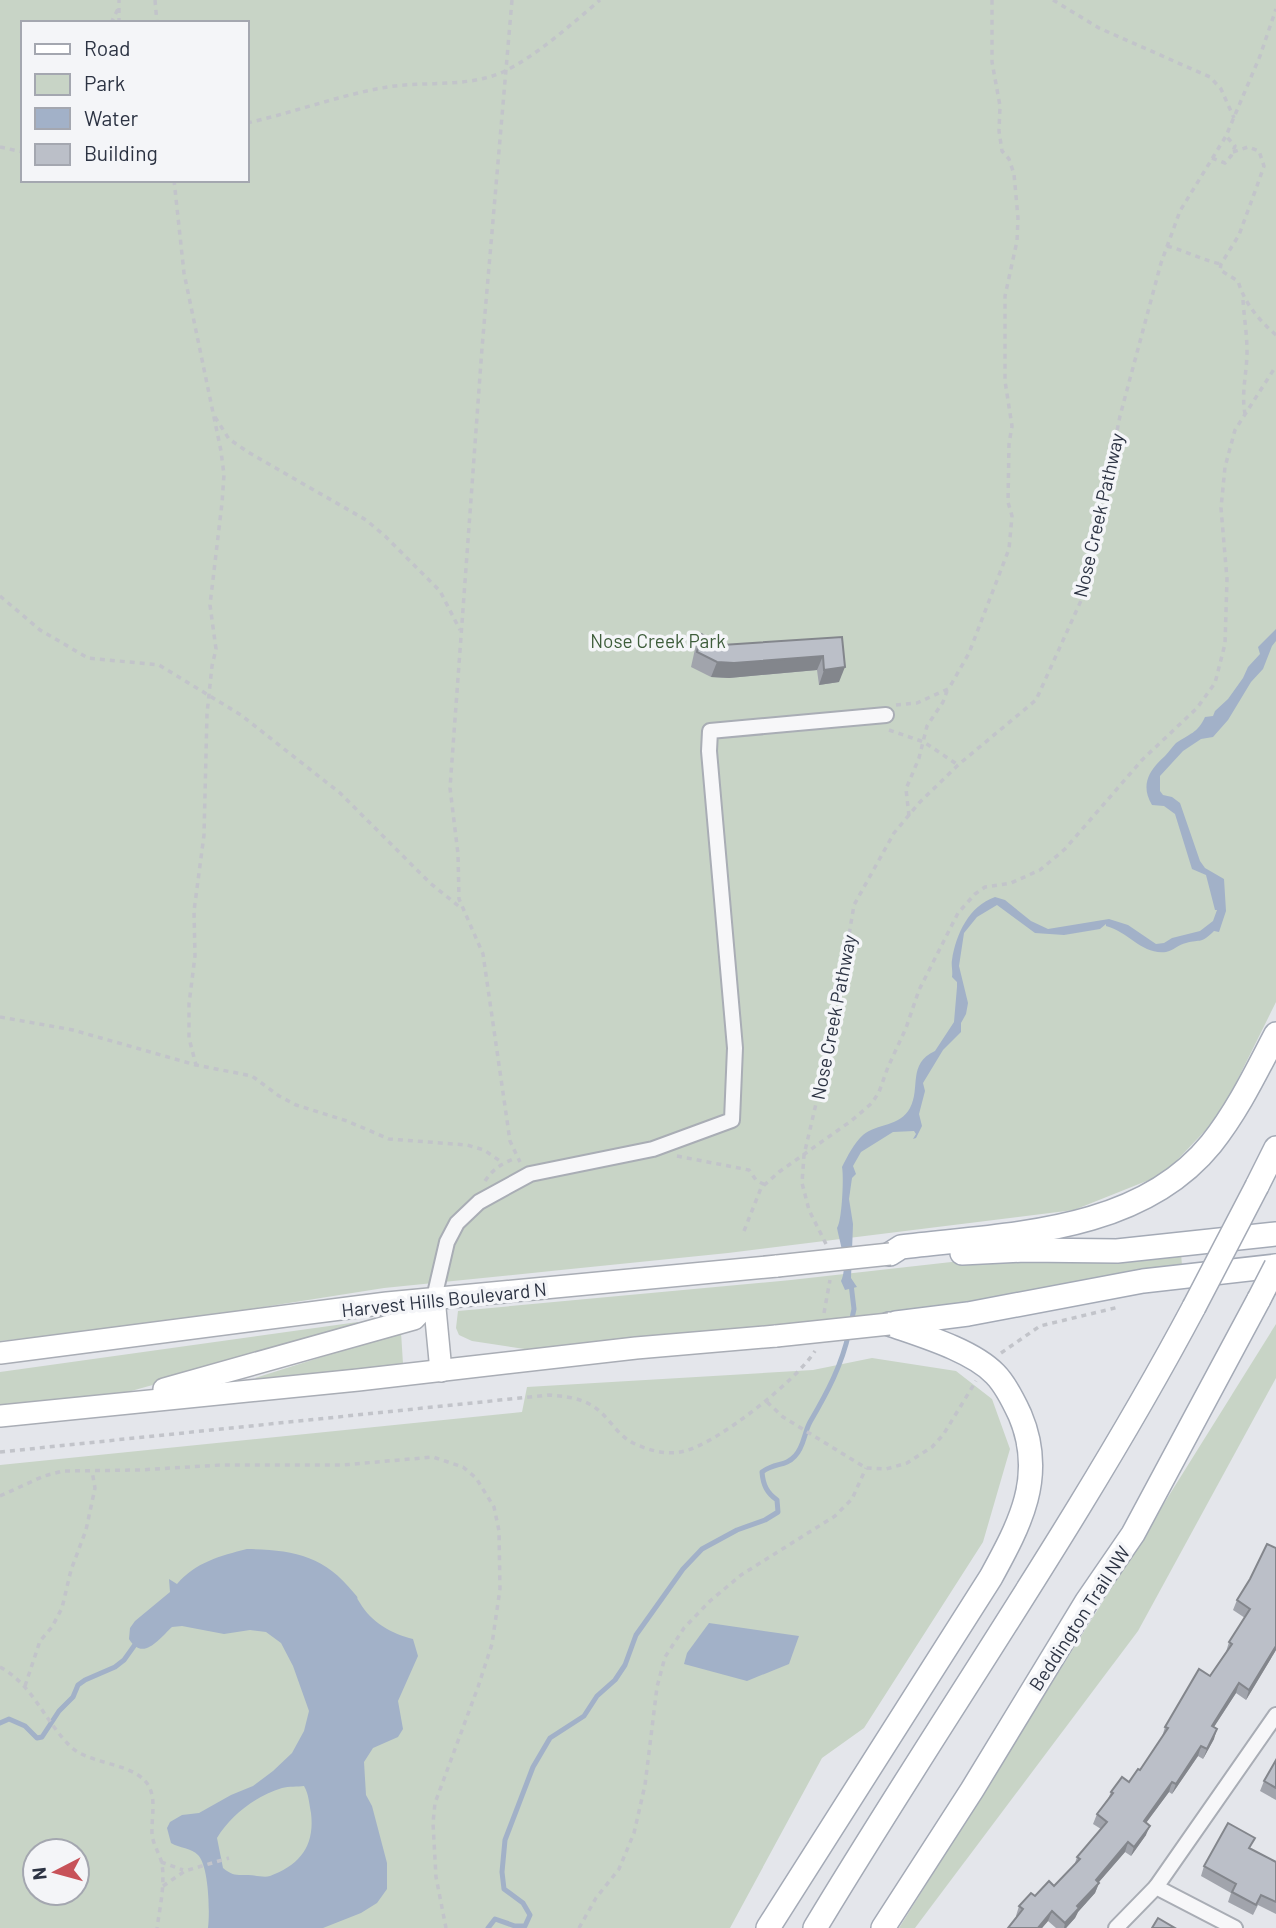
<svg xmlns="http://www.w3.org/2000/svg" width="1276" height="1928" font-family="Barlow,sans-serif">
	<style>
		.green { fill: #c8d4c6; fill-rule: evenodd }
		.water { fill: #a2b1c8; fill-rule: evenodd }
		.lines { fill: none; stroke-linecap: round; stroke-linejoin: round }
		.stream { stroke: #a2b1c8; stroke-width: 5 }
		.street-casing { stroke: #a9adb5; stroke-width: 18 }
		.secondary-casing { stroke: #a9adb5; stroke-width: 24 }
		.primary-casing { stroke: #a4aab6; stroke-width: 26 }
		.path { stroke: #c2c4ca; stroke-width: 3.5; stroke-dasharray: 5 5; stroke-linecap: butt }
		.street { stroke: #f7f7f9; stroke-width: 14 }
		.secondary { stroke: #fff; stroke-width: 21 }
		.primary { stroke: #fff; stroke-width: 23 }
		.secondary-bridge-casing { stroke: #a9adb5; stroke-width: 24; stroke-linecap: butt }
		.primary-bridge-casing { stroke: #a4aab6; stroke-width: 26; stroke-linecap: butt }
		.secondary-bridge { stroke: #fff; stroke-width: 21 }
		.primary-bridge { stroke: #fff; stroke-width: 23 }
		.wall { fill: #a1a4ac }
		.shaded-wall { fill: #83868c }
		.building { fill: #bbbfc8; stroke: #83868c; stroke-width: 2 }
		.labels { text-anchor: middle; dominant-baseline: central; stroke-width: 7; stroke-linejoin: round; paint-order: stroke }
		.street-label { font-size: 19px; fill: #2c3343; stroke: #f4f5f8 }
		.park-label { font-size: 19px; fill: #3e5d3b; stroke: #f4f5f8 }
	</style>
	<rect width="100%" height="100%" fill="#e4e6eb"/>
	<g class="green">
		<path d="M0 0H1276V1002L1220 1115 1164 1174 1074 1210 728 1253 384 1288 168 1322 0 1341ZM23 23H247V180H23Z"/>
		<polygon points="1181,1253 1182,1266 956,1308 531,1350 472,1341 459,1335 456,1328 458,1311 791,1280 996,1257"/>
		<polygon points="358,1322 358,1328 106,1398 0,1408 0,1372"/>
		<polygon points="1276,1324 1276,1378 1138,1631 915,1928 899,1928"/>
		<polygon points="401,1332 403,1364 258,1381 255,1378"/>
		<path d="M872 1358 956 1371 992 1399 1010 1449 983 1542 864 1728 822 1758 730 1928H0V1465L522 1412 527 1387 813 1370ZM35 1851H77V1893H35Z"/>
	</g>
	<g class="water">
		<path d="M1276 629V641L1272 646 1263 669 1251 682 1228 720 1213 737 1201 739 1183 751 1160 776V791L1163 795 1172 797 1180 803 1200 861 1205 868 1224 879 1226 911 1219 932 1214 931C1201 944 1201 939 1186 943 1179 944 1173 951 1166 952 1142 955 1129 932 1106 926V924L1100 929 1064 935 1035 933 997 905 977 917 964 933 959 966 968 1003 966 1014 961 1023V1032L943 1050 923 1083 925 1091 919 1114 922 1126 916 1138 913 1139 916 1134 914 1131 893 1132 861 1152 853 1166 856 1174 852 1178 849 1199 853 1224 851 1278 857 1287 845 1290 841 1281C848 1267 840 1243 837 1228 842 1222 844 1176 842 1167 847 1157 854 1143 863 1135 877 1123 900 1127 910 1108 921 1088 907 1064 935 1051L954 1022 957 987V982L952 977C953 971 951 965 952 960 956 934 969 906 995 897L1005 900 1031 921 1048 929 1109 919 1128 925 1156 944 1164 943 1172 938 1200 931 1213 921 1217 910H1215L1206 875 1192 869 1175 814 1164 806 1152 805C1140 785 1149 770 1165 756 1169 752 1172 747 1176 743 1189 734 1198 733 1205 717L1213 716 1215 711 1228 699 1243 678 1248 667 1260 654 1258 647Z"/>
		<path d="M247 1549C293 1550 324 1555 354 1593 361 1601 354 1594 360 1603 371 1622 392 1634 413 1639L418 1656 398 1701 403 1729 398 1737 373 1748 364 1762 366 1795 372 1806 387 1863V1889L377 1903 361 1913 323 1928H208C210 1913 209 1866 198 1855 192 1848 179 1848 171 1843L167 1828 170 1822 182 1815 199 1813 231 1795 253 1786 273 1771 292 1753 304 1731 309 1711 293 1666 281 1643 266 1632 250 1630 224 1634 182 1626 172 1627C159 1639 143 1662 129 1639L130 1628 135 1621 170 1592 169 1579 177 1584C196 1562 220 1556 247 1549ZM304 1786C309 1795 309 1803 311 1813 315 1846 300 1865 270 1876 264 1878 255 1875 248 1875 236 1875 233 1876 223 1868L217 1838C231 1815 256 1796 282 1788 289 1786 297 1787 304 1786Z"/>
		<polygon points="709,1623 799,1636 789,1664 747,1681 684,1664 687,1653"/>
	</g>
	<g class="lines">
		<g class="stream">
			<polyline points="851,1323 854,1309 851,1284"/>
			<polyline points="0,1723 9,1719 25,1726 37,1738 42,1737 59,1711 73,1697 78,1685 85,1680 115,1667 124,1660 134,1646"/>
			<path d="M488 1928 495 1919 515 1926H525L530 1915 523 1903 504 1889 502 1872 505 1840 533 1767 550 1738 584 1716 597 1696 615 1680 625 1665 636 1635 683 1569 702 1549 737 1530 765 1520 778 1512 777 1500C767 1493 763 1485 762 1472 775 1462 785 1467 795 1456 804 1447 804 1433 810 1422 827 1393 842 1365 849 1332"/>
		</g>
		<g class="street-casing">
			<g id="street">
				<polyline points="434,1298 447,1242 457,1223 479,1202 530,1174 653,1149 732,1120 735,1048 709,751 710,731 886,715"/>
				<polyline points="1156,1887 1276,1715"/>
				<polyline points="1116,1928 1156,1887 1235,1928"/>
			</g>
		</g>
		<g class="secondary-casing">
			<g id="secondary">
				<polyline points="434,1298 441,1371"/>
				<polyline points="0,1353 387,1303 777,1266"/>
				<polyline points="164,1389 414,1319 434,1298"/>
				<polyline points="0,1416 358,1380 636,1348 776,1336"/>
			</g>
		</g>
		<g class="primary-casing">
			<g id="primary">
				<polyline points="1257,1186 1276,1148"/>
				<polyline points="962,1253 1025,1250 1117,1251 1276,1234"/>
				<path d="M890 1254 901 1247C1006 1234 1138 1234 1211 1144 1238 1110 1256 1072 1276 1034"/>
				<polyline points="896,1323 968,1314 1143,1281 1276,1266"/>
				<path d="M768 1928 991 1577C1020 1524 1046 1476 1020 1415 1014 1402 1006 1385 995 1374 972 1350 920 1335 889 1324"/>
				<path d="M815 1928C940 1720 1080 1521 1194 1307"/>
				<polyline points="883,1928 972,1790 1087,1601 1133,1534 1259,1299"/>
			</g>
		</g>
		<g class="path">
			<polyline points="155,0 157,23"/>
			<polyline points="512,0 482,348 450,788 458,854 459,899 483,954 510,1141 520,1162"/>
			<polyline points="1053,0 1099,28 1210,77 1221,89 1234,118"/>
			<polyline points="111,23 118,9"/>
			<polyline points="119,23 119,0"/>
			<path d="M247 123C292 113 337 96 382 88 422 80 467 89 505 71 536 56 573 23 600 0"/>
			<polyline points="0,147 23,152"/>
			<path d="M1233 152 1248 147 1259 151 1264 166 1257 186 1239 235 1221 264 1220 270 1238 281C1245 304 1258 319 1276 335"/>
			<polyline points="1212,158 1225,163 1231,156 1235,146 1226,136"/>
			<polyline points="174,180 184,273 221,451 224,475 222,503 210,605 216,649 212,666 207,714 204,835 194,911 195,956 189,1004 189,1038 196,1065"/>
			<path d="M1167 246C1186 251 1202 260 1221 264"/>
			<path d="M1243 300C1244 317 1247 334 1247 351 1247 373 1241 392 1245 414"/>
			<polyline points="215,417 229,439 248,452 366,520 385,536 440,591 460,630"/>
			<polyline points="0,596 40,630 88,658 159,665 241,715 340,793 430,883 461,908"/>
			<polyline points="896,705 917,703 948,689 952,683 969,653 1009,549 1012,516 1008,502 1009,444 1012,426 1005,381 1005,296 1017,241 1018,218 1014,174 1009,159 1002,151 999,131 1000,106 992,62 992,0"/>
			<polyline points="889,730 924,742 958,765"/>
			<polyline points="909,816 906,789 919,758 927,726 943,702 947,691"/>
			<polyline points="0,1017 73,1030 196,1065 252,1076 279,1096 296,1105 347,1121 389,1139 467,1145 484,1150 503,1163"/>
			<polyline points="677,1156 749,1170 756,1180 765,1185"/>
			<path d="M485 1181C493 1169 502 1163 516 1158"/>
			<polyline points="744,1231 761,1188 779,1172 851,1121 872,1103 879,1092 888,1067 906,1028 919,990 958,913 975,894 985,887 1011,883 1040,870 1065,849 1142,760 1197,708 1215,683 1225,644 1227,579 1221,508 1225,467 1235,430 1276,366"/>
			<polyline points="826,1244 809,1210 802,1183 804,1155 833,1031 854,905 894,833 919,803 958,765 1036,700 1084,594 1120,416 1161,263 1180,211 1226,136 1260,56 1276,9"/>
			<polyline points="824,1313 830,1280"/>
			<polyline points="1001,1353 1040,1326 1119,1307"/>
			<polyline points="767,1402 783,1417 866,1468 886,1469 907,1463 932,1447 943,1435 976,1381"/>
			<path d="M0 1452 549 1395C575 1397 592 1400 609 1421 616 1429 623 1438 633 1443 648 1450 667 1456 685 1451 719 1442 796 1381 815 1351"/>
			<polyline points="0,1496 44,1476 63,1471 139,1470 221,1465 343,1465 433,1457 463,1467 476,1478 494,1507 499,1531 500,1589 492,1644 478,1687 435,1803 433,1823 436,1877 446,1928"/>
			<path d="M0 1667C33 1685 44 1720 70 1746 84 1761 120 1763 138 1775 160 1789 151 1813 152 1834 153 1845 160 1854 162 1864 165 1885 160 1907 157 1928"/>
			<polyline points="25,1686 40,1641 52,1627 62,1608 71,1570 86,1530 95,1488 92,1471"/>
			<polyline points="161,1862 183,1870"/>
			<polyline points="163,1886 185,1871 229,1858"/>
			<polyline points="579,1928 596,1898 619,1869 634,1833 645,1785 657,1687 665,1657 684,1628 710,1601 741,1575 835,1516 852,1499 866,1468"/>
		</g>
		<use href="#street" class="street"/>
		<use href="#secondary" class="secondary"/>
		<use href="#primary" class="primary"/>
		<g class="secondary-bridge-casing">
			<g id="secondary-bridge">
				<polyline points="777,1266 890,1254"/>
				<polyline points="776,1336 889,1324"/>
			</g>
		</g>
		<g class="primary-bridge-casing">
			<g id="primary-bridge">
				<polyline points="1259,1299 1276,1266"/>
				<polyline points="1194,1307 1257,1186"/>
			</g>
		</g>
		<use href="#secondary-bridge" class="secondary-bridge"/>
		<use href="#primary-bridge" class="primary-bridge"/>
	</g>
	<g class="wall">
		<polygon points="701,634 722,645 842,637 839,682 819,685 817,670 729,678 711,677 691,667 695,649"/>
		<polygon points="1250,1579 1276,1650 1246,1700 1236,1693 1214,1727 1214,1739 1203,1759 1198,1756 1172,1794 1169,1792 1146,1823 1146,1835 1131,1856 1125,1852 1098,1883 1099,1883 1095,1893 1078,1912 1075,1918 1066,1928 1056,1928 1048,1921 1042,1928 1008,1928 1017,1917 1016,1916 1019,1906 1054,1886 1074,1866 1077,1857 1101,1829 1093,1824 1097,1814 1108,1799 1111,1792 1129,1782 1140,1770 1162,1737 1165,1727 1210,1676 1226,1652 1229,1642 1245,1618 1233,1610 1237,1600"/>
		<polygon points="1276,1760 1276,1800 1260,1791 1264,1781"/>
		<polygon points="1251,1849 1276,1862 1276,1914 1258,1905 1253,1915 1228,1902 1231,1893 1201,1876 1204,1866"/>
	</g>
	<g class="shaded-wall">
		<polygon points="823,656 817,670 729,678 711,677 717,662"/>
		<polygon points="845,667 839,682 819,685 824,670"/>
		<polygon points="1276,1646 1276,1650 1246,1700 1249,1690"/>
		<polygon points="1239,1683 1236,1693 1208,1736 1212,1726"/>
		<polygon points="1217,1729 1214,1739 1203,1759 1207,1749"/>
		<polygon points="1201,1746 1198,1756 1172,1794 1176,1784"/>
		<polygon points="1172,1782 1169,1792 1140,1831 1144,1821"/>
		<polygon points="1150,1826 1146,1835 1131,1856 1134,1847"/>
		<polygon points="1128,1842 1125,1852 1092,1890 1096,1880"/>
		<polygon points="1099,1883 1095,1893 1078,1912 1075,1918 1066,1928 1064,1928 1065,1923 1077,1906"/>
		<polygon points="1052,1911 1048,1921 1042,1928 1038,1928"/>
	</g>
	<g class="building">
		<polygon points="701,634 722,645 842,637 845,667 824,670 823,656 734,663 717,662 697,652"/>
		<polygon points="1267,1544 1276,1548 1276,1646 1249,1690 1239,1683 1212,1726 1217,1729 1207,1749 1201,1746 1176,1784 1172,1782 1144,1821 1150,1826 1134,1847 1128,1842 1096,1880 1099,1883 1077,1906 1079,1908 1065,1923 1052,1911 1038,1928 1008,1928 1023,1909 1019,1906 1031,1893 1035,1896 1049,1881 1054,1886 1080,1859 1077,1857 1107,1822 1097,1814 1113,1793 1111,1792 1122,1777 1129,1782 1138,1769 1140,1770 1168,1728 1165,1727 1199,1669 1210,1676 1232,1644 1229,1642 1250,1609 1237,1600 1250,1579"/>
		<polygon points="1276,1760 1276,1788 1264,1781"/>
		<polygon points="1228,1823 1255,1838 1249,1848 1276,1862 1276,1902 1261,1895 1256,1905 1232,1892 1236,1884 1204,1866"/>
		<polygon points="1158,1918 1175,1928 1152,1928"/>
	</g>
	<g class="labels">
		<g class="street-label">
			<text transform="translate(1098 515) rotate(-77)">Nose Creek Pathway</text>
			<text transform="translate(833 1017) rotate(-79)">Nose Creek Pathway</text>
			<text transform="translate(444 1299) rotate(-6)">Harvest Hills Boulevard N</text>
			<text transform="translate(1079 1618) rotate(-57)">Beddington Trail NW</text>
		</g>
		<g class="park-label">
			<text x="658" y="640">Nose Creek Park</text>
		</g>
	</g>
	<rect x="21" y="21" width="228" height="161" fill="#f4f5f8" stroke="#a4a7b0" stroke-width="2"/>
	<rect x="35" y="44" width="35" height="10" fill="#ffffff" stroke="#a4a7b0" stroke-width="2"/>
	<text x="84" y="56" font-size="21" fill="#2c3343">Road</text>
	<rect x="35" y="74" width="35" height="21" fill="#c8d4c6" stroke="#a4a7b0" stroke-width="2"/>
	<text x="84" y="91" font-size="21" fill="#2c3343">Park</text>
	<rect x="35" y="108" width="35" height="21" fill="#a2b1c8" stroke="#a4a7b0" stroke-width="2"/>
	<text x="84" y="126" font-size="21" fill="#2c3343">Water</text>
	<rect x="35" y="144" width="35" height="21" fill="#bbbfc8" stroke="#a4a7b0" stroke-width="2"/>
	<text x="84" y="161" font-size="21" fill="#2c3343">Building</text>
	<g transform="translate(56 1872) rotate(264)"><circle r="33" fill="#f4f5f8" stroke="#a4a7b0" stroke-width="2"/>
	<path d="M0-5L12 26L0 18L-12 26Z" fill="#c75259"/>
	<text y="-10" font-size="19" font-weight="bold" text-anchor="middle" fill="#2c3343">N</text>
	</g>
</svg>
